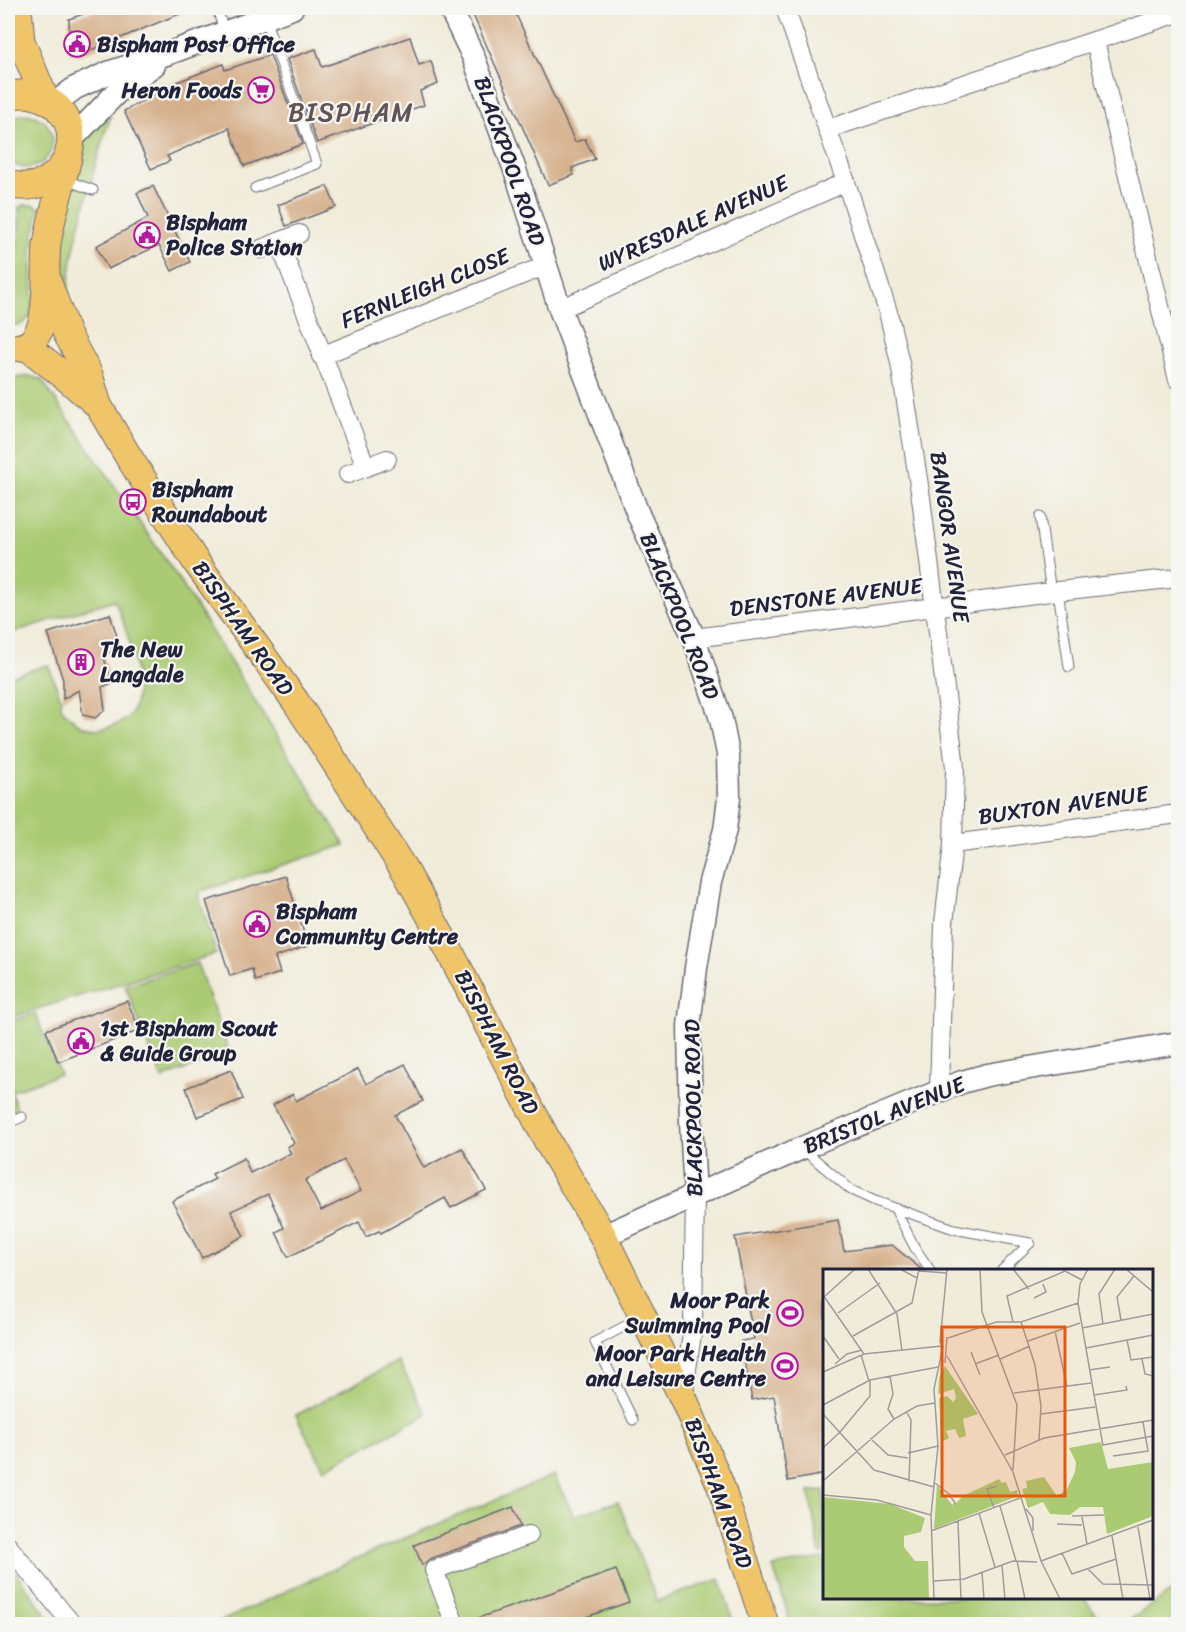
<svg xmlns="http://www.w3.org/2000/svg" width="1186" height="1632" font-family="Sriracha,sans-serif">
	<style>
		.green { fill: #aacb73; stroke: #667657; stroke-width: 1.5 }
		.building { fill: #d6b08c; fill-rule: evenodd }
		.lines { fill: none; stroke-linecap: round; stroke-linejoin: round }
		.service-casing { stroke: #6a6973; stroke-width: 11 }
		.minor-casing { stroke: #6a6973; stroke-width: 20 }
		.tertiary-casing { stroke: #6a6973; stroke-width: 25 }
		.primary-casing { stroke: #6a6973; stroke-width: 29 }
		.service { stroke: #fff; stroke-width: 9 }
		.minor { stroke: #fff; stroke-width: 18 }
		.tertiary { stroke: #fff; stroke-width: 22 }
		.primary { stroke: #f0c469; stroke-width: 27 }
		.labels { text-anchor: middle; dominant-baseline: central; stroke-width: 4.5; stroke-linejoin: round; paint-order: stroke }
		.poi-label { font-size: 22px; font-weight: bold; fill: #22223b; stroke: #f6f6f2; text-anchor: start }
		.street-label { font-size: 22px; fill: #22223b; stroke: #f6f6f2 }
		.quarter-label { font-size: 26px; letter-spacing: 1.5px; fill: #615457; stroke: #f6f6f2 }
		.inset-road { fill: none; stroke: #9e9b9a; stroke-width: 1.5 }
		.view { fill: #e8590c; fill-opacity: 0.15; stroke: #e8590c; stroke-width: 3 }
		.inset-edge { fill: none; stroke: #22223b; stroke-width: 3 }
	</style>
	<rect width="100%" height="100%" fill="#f6f6f2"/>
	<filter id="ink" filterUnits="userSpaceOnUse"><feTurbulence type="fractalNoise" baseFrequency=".0167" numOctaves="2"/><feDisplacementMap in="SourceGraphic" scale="12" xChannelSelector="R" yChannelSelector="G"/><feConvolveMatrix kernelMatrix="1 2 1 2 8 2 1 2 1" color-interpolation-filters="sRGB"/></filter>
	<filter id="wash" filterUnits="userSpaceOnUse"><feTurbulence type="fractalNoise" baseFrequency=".008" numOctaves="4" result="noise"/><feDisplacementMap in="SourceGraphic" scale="24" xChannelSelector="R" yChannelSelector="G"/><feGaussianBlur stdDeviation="1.35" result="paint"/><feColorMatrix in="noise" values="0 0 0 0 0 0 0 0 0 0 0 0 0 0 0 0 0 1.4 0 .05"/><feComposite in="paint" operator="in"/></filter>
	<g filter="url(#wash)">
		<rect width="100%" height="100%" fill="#f1ecda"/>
		<g class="green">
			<path d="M22 114C74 116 53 188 8 162V120Z"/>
			<path d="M111 116C101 143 94 169 87 197 79 228 70 259 68 293L56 296 52 239 77 148 99 119Z"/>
			<path d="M25 205H34L40 208C37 221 33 235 32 249 30 266 37 305 28 318 23 326 16 326 8 325V269L19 238V207Z"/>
			<path d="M29 376 41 379 180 581 345 845 198 892 216 954 8 1018V677L48 665 61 698V708C76 724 87 733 109 727 114 725 122 723 126 719 151 698 126 624 114 600L8 634V383L15 378Z"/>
			<polygon points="197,963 229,1051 162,1079 125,986"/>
			<polygon points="35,1013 60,1074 11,1091 17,1110 8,1113 8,1022"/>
			<polygon points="398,1361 427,1414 324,1469 296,1415"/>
			<polygon points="554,1475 574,1516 618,1501 657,1601 720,1579 734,1624 215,1624 358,1558"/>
			<polygon points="824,1490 824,1553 820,1554 809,1492"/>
			<polygon points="824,1558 824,1598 1084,1598 1103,1624 791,1624 773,1567"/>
			<polygon points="8,1562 53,1624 8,1624"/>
			<polygon points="1178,1587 1178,1624 1124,1624"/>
		</g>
		<g id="blocks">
			<g class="building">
				<polygon points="100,8 194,8 79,55 70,53 69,19"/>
				<polygon points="470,8 513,8 575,142 585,139 595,159 572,168 574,175 548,185"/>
				<polygon points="410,37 419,65 431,61 438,84 420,91 424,105 317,143 287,59 316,49 322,67"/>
				<polygon points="270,55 303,144 244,166 229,128 167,156 170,161 151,169 124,111 172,84 223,64 225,70"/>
				<polygon points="153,186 190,262 172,271 159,245 108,269 96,246 148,218 137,193"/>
				<polygon points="327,186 336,207 286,226 278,205"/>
				<polygon points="110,614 121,649 103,655 112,683 102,687 105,710 95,718 83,715 79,690 63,699 63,680 48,633"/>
				<polygon points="286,876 308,946 275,957 280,973 255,981 252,969 230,976 206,901"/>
				<polygon points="127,1001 140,1030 58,1062 46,1030"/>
				<path d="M405 1064 423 1101 395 1115 424 1168 462 1148 486 1190 451 1208 445 1198 381 1233 379 1231 366 1237 359 1222 288 1257 276 1232 284 1228 268 1194 231 1211 244 1236 202 1258 172 1201 215 1179 212 1174 244 1158 250 1173 291 1153 287 1147 294 1143 273 1105 293 1094 296 1101 358 1069 366 1084ZM344 1160 361 1191 321 1211 305 1180Z"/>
				<polygon points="231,1070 243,1099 197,1117 186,1088"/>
				<polygon points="838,1220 844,1251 892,1245 922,1270 825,1270 825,1474 788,1481 774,1396 752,1400 741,1341 754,1339 735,1237"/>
				<polygon points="513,1507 521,1526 430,1559 422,1565 414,1545"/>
				<polygon points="616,1570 629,1602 566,1624 468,1624 467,1622"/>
			</g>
		</g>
	</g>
	<g filter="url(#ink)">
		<use href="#blocks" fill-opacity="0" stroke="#6a6973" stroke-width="1.5"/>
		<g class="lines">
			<g class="service-casing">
				<g id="service">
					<polyline points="217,8 224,32"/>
					<polyline points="63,179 93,190"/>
					<polyline points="255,188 317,164 265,19"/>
					<polyline points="1040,517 1051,592"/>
					<polyline points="1058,591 1069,667"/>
					<polyline points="8,1123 22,1117"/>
					<polyline points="804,1150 851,1190 875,1201 954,1229 1030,1243"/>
					<polyline points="895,1209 915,1248 930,1270"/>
					<polyline points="1002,1270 1030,1243"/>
					<polyline points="633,1420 595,1342 640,1318"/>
				</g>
			</g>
			<g class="minor-casing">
				<g id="minor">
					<polyline points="785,8 846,182 888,312 900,363 921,498 955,767 953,844 944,923 939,1091"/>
					<polyline points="1095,41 1178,380"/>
					<polyline points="828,129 1178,13"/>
					<polyline points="279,242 366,467"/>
					<polyline points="261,249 299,234"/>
					<polyline points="560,309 846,182"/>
					<polyline points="321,356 547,265"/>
					<polyline points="348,474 387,459"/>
					<polyline points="694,638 1058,591 1178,578"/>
					<polyline points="953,844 1178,814"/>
					<polyline points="683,1398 693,1326 695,1194"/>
					<polyline points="8,1546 72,1624"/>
					<polyline points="455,1624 434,1570 529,1535"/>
				</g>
			</g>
			<g class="tertiary-casing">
				<g id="tertiary">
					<polyline points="450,8 473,56 515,170 560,309 638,514 694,638 721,719 728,754 729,798 725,830 710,882 696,968 689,1026 691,1123 695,1194"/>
					<polyline points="54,104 75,88 108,73 172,52 292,8"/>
					<polyline points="71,140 121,88 154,65"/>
					<polyline points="603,1236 802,1148 962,1082 987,1075 1178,1043"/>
				</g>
			</g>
			<g class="primary-casing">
				<g id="primary">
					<polyline points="18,8 21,41 45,99"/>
					<path d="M8 97C18 93 29 93 39 97 97 117 69 201 8 184"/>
					<polyline points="47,280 67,334 89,375 98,405 128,456 196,562 296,702 407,874 449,950 549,1144 603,1236 685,1402 720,1484 765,1624"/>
					<polyline points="26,346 62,374 98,405"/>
					<path d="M8 347C57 356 43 272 47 245 51 215 61 187 68 158"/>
				</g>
			</g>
			<use href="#service" class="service"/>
			<use href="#minor" class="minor"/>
			<use href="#tertiary" class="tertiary"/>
			<use href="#primary" class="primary"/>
		</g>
	</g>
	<defs>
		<g id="civic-ring" transform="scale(1.35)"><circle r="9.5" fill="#f6f6f2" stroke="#b5179e" stroke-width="1.5"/><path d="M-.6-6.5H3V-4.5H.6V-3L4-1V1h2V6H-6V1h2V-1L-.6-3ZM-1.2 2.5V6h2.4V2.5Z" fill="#b5179e"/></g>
		<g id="supermarket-ring" transform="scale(1.35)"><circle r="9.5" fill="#f6f6f2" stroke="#b5179e" stroke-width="1.5"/><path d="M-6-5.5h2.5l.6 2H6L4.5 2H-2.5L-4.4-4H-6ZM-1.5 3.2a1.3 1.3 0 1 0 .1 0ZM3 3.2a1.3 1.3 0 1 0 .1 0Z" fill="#b5179e"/></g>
		<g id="bus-ring" transform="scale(1.35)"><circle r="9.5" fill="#f6f6f2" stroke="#b5179e" stroke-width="1.5"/><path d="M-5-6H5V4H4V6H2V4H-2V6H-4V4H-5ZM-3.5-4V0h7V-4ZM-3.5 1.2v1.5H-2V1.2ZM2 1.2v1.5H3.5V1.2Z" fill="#b5179e"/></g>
		<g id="building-ring" transform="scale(1.35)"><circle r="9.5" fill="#f6f6f2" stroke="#b5179e" stroke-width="1.5"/><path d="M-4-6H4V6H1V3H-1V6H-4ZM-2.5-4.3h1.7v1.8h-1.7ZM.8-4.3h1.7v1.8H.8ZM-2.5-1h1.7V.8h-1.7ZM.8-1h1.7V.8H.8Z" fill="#b5179e"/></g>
		<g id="stadium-ring" transform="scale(1.35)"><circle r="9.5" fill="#f6f6f2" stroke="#b5179e" stroke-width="1.5"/><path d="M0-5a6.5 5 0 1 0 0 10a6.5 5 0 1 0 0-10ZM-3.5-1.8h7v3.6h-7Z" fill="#b5179e"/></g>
	</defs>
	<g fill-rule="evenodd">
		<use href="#civic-ring" x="77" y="44"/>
		<use href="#supermarket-ring" x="261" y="90"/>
		<use href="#civic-ring" x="147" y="235"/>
		<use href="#bus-ring" x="133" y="502"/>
		<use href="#building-ring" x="81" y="662"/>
		<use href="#civic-ring" x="257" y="924"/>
		<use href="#civic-ring" x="81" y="1041"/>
		<use href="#stadium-ring" x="790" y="1313"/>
		<use href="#stadium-ring" x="785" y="1366"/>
	</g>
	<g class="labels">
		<g class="poi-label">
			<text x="97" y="44">Bispham Post Office</text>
			<text x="242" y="90" text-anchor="end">Heron Foods</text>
			<text x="166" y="222">Bispham<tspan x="166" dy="25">Police Station</tspan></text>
			<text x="152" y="489">Bispham<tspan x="152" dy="25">Roundabout</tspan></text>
			<text x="100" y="649">The New<tspan x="100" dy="25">Langdale</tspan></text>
			<text x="276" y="911">Bispham<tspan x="276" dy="25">Community Centre</tspan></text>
			<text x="100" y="1028">1st Bispham Scout<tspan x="100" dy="25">&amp; Guide Group</tspan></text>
			<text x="770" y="1300" text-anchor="end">Moor Park<tspan x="770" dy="25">Swimming Pool</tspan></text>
			<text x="766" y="1353" text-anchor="end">Moor Park Health<tspan x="766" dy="25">and Leisure Centre</tspan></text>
		</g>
		<g class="street-label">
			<text transform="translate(510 161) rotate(71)">BLACKPOOL ROAD</text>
			<text transform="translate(693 223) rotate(-24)">WYRESDALE AVENUE</text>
			<text transform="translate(425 288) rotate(-22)">FERNLEIGH CLOSE</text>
			<text transform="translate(950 537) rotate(82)">BANGOR AVENUE</text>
			<text transform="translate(826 597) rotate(-7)">DENSTONE AVENUE</text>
			<text transform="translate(680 616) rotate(68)">BLACKPOOL ROAD</text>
			<text transform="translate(243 628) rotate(55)">BISPHAM ROAD</text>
			<text transform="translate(1063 805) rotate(-8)">BUXTON AVENUE</text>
			<text transform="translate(497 1042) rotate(63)">BISPHAM ROAD</text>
			<text transform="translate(693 1108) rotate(-91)">BLACKPOOL ROAD</text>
			<text transform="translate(884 1115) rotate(-22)">BRISTOL AVENUE</text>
			<text transform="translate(719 1493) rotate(70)">BISPHAM ROAD</text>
		</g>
		<g class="quarter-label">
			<text x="351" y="112">BISPHAM</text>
		</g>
	</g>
	<g transform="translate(823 1269)">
		<rect width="330" height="330" fill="#f1ecda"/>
		<path d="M122 97 155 145 140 150 143 167 136 169 132 160 123 162 126 169 118 173 116 129 124 127 130 133 133 129 131 120 115 125 116 109ZM278 173 285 200 330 193V247L284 265 280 238H257L247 246 227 245 220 233 205 239 199 220 204 219 203 212 221 208 234 227 244 220 252 203 253 193 246 179ZM176 210 179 214 183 213 187 223 194 221 195 227 111 260 114 216 130 237 140 227ZM0 228 67 235 102 249 98 263 81 267V278L92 292H105L106 330H0Z" fill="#aacb73"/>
		<path class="inset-road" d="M45 0 74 45 79 82M77 0 94 9M157 0 159 43 194 136 190 201M190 0 206 20M265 0 257 15 255 34 280 177M303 0 330 23M96 2 124 4M0 26 41 85M2 27 32 0M211 29 223 23 220 15M15 44 57 14M298 51 294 28 311 7M190 53 184 27 242 2 259 11M198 53 212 96 218 137 216 171M280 55 276 25 292 0M259 59 330 45M232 62 244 118M0 67 16 90M30 67 89 34 96 0M125 69 173 53H198L255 34M304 71 308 91 330 88M205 72 257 54M120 77 117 73 124 0M263 79 330 66M148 83 157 106M38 86 46 112M124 87 190 203 218 292 237 330M177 90 207 77M319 90 322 105 330 107M122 94 124 68M12 95 24 85 39 81M152 95 176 86M266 101 287 98M0 103 41 85 119 77M67 107 70 125 65 140 71 150M191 124 268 114M271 126 304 121 303 117M0 136 47 111 115 98M83 142 88 151 86 213M0 145 51 201 111 218M218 145 272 138M17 163 47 127V111M47 169 65 186 85 189M280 176 330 167M0 179 17 163M85 184 115 177M182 186 221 169 330 151M290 187 325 182 320 153M0 212 71 150 94 137 112 134M112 214 126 225 132 234 130 236M0 226 54 231 108 246M177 237 193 292M171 239 164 220 174 217M203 240 210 249V262M156 244 172 298M249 247 281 246M259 248 264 275M135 252 138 330M234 255 259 256M315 258 327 330M108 262 197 229M289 267 300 330M239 284 249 305 293 290M194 292 202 330M218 292 330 251M179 296 182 330M265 300 280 315 330 316M159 303 161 330M111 312 141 310 190 292 214 293M111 330 108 246 115 177 111 120 120 77"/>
		<path class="view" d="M119 58H242V227H119Z"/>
		<rect width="330" height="330" class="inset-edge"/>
	</g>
	<rect width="1186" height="1632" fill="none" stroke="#f6f6f2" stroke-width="30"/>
</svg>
